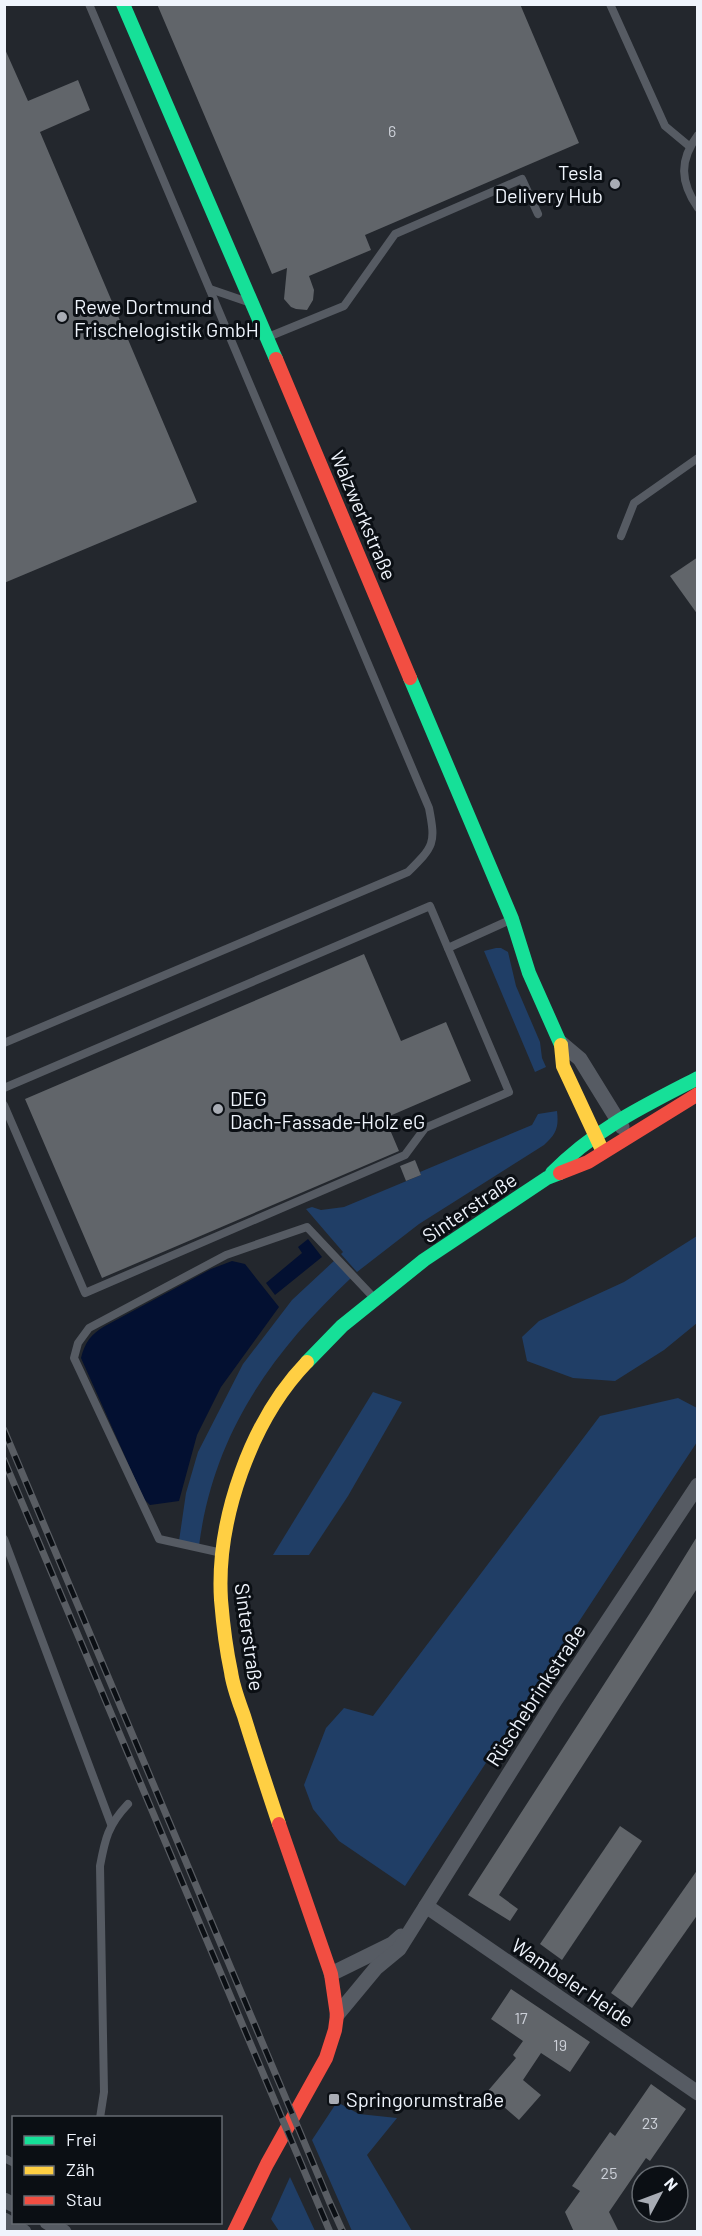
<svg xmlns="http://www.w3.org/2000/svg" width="702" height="2236" font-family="Barlow,sans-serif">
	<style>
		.green { fill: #203e66 }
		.water { fill: #031031 }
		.building { fill: #61656a }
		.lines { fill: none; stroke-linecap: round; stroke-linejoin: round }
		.lane { stroke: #565b63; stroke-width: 8 }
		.street { stroke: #565b63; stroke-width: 15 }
		.fast { stroke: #16e098; stroke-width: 14 }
		.slow { stroke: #ffcf43; stroke-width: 14 }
		.jam { stroke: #f24e42; stroke-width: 14 }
		.rail-casing { stroke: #595d63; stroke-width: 7 }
		.rail { stroke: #0b0f14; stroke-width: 4.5; stroke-dasharray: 14; stroke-linecap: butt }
		.poi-dot { fill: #a8acb4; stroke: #0b0f14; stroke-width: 2 }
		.labels { text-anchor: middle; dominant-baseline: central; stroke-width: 6; stroke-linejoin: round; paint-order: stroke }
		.number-label { font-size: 16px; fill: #ccd0d8 }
		.poi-label { font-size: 20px; fill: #eff4fc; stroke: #0b0f14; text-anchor: start }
		.street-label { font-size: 20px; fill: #eff4fc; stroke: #0b0f14 }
	</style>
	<rect width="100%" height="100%" fill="#23272d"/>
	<g class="green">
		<polygon points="496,948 501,948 508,952 516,986 540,1042 542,1058 546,1067 535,1072 484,951"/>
		<path d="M557 1111C559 1128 556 1134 544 1145L419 1224 357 1272 341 1254 343 1252 306 1209 312 1207 321 1210 344 1207 421 1175 420 1172 532 1125 538 1114Z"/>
		<polygon points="697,1236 697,1323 664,1350 615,1381 573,1378 527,1361 522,1337 539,1321 624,1282"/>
		<path d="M335 1260 351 1278C271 1353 213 1435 199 1546L179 1541 186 1493 198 1452 243 1364 292 1300Z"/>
		<polygon points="373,1392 402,1402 348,1496 309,1555 273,1555"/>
		<polygon points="678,1398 697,1408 697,1442 405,1886 339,1841 313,1809 304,1785 326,1728 344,1708 373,1716 600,1416"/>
		<polygon points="337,2102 359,2114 397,2118 367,2155 412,2231 352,2231 312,2140"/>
		<polygon points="290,2177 315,2231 279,2231 271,2219"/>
	</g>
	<g class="water">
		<polygon points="308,1239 322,1257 275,1295 266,1283 302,1253 298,1247"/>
		<path d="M232 1261 245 1264 279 1307 221 1387 197 1435 179 1501 150 1505 144 1499 81 1358C85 1342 91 1334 105 1326L211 1269Z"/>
	</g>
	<g class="building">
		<polygon points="157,4 520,4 579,143 365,235 371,250 309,276 314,290 313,300 307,310 296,309 291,307 284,299 287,268 272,274"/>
		<polygon points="4,47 28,101 78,80 90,110 40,132 197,502 4,583"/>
		<polygon points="698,557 698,615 670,576"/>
		<polygon points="364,954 401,1041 446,1022 471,1081 385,1118 399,1151 102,1278 25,1099"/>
		<polygon points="415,1160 421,1175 406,1181 400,1166"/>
		<polygon points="698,1535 698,1587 499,1895 518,1909 510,1921 468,1895 650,1613"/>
		<polygon points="620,1826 642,1841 562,1960 540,1944"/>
		<polygon points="698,1869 698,1914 632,2008 611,1993"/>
		<polygon points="511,1989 590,2042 570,2072 541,2053 523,2080 541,2095 519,2120 487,2092 516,2058 513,2055 523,2041 491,2019"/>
		<polygon points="651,2084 686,2109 650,2161 646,2158 609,2212 619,2232 574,2232 565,2212 580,2191 572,2186 610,2132 615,2136"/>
	</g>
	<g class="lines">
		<g class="lane">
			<polyline points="610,4 665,126 689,146"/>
			<path d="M698 135C679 160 680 182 698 208"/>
			<polyline points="210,289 248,302"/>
			<polyline points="268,337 344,306 395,234 522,179 538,214"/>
			<polyline points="621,536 634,503 698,458"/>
			<polyline points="448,948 510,920"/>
			<path d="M4 1043 408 872C434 846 436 844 429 808L89 4"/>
			<polyline points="4,1088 430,906 509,1092 425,1128 405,1155 85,1293 4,1105"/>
			<polyline points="4,1539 111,1824"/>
			<polyline points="222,1553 159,1539 74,1358 78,1343 89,1328 226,1255 307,1227 375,1299"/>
			<path d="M100 2118 104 2092 100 1866C105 1839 108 1825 128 1804"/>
			<polyline points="4,2158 14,2163"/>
		</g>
		<g class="street">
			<polyline points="561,1043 580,1059 622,1127"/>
			<polyline points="426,1906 698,2093"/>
			<polyline points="331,1974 392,1944 401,1936"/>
			<polyline points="337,2015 376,1968 399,1949 556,1699 698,1485"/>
			<polyline points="4,2200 14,2205"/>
			<polyline points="4,2220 24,2232"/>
			<polyline points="47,2222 64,2232"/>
		</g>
		<g class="fast">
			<polyline points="123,4 276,359"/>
			<polyline points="410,678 512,919 529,973 561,1045"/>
			<path d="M552 1173C595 1129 644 1106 698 1078"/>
			<polyline points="307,1362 342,1326 424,1260 547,1178 560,1173"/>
		</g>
		<g class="slow">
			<polyline points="561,1045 563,1066 603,1152"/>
			<path d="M279 1824C267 1788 255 1752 244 1716 239 1702 233 1687 231 1672 226 1649 223 1624 221 1600 216 1520 251 1420 307 1362"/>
		</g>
		<g class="jam">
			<polyline points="276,359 410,678"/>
			<polyline points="560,1173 588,1162 698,1094"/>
			<polyline points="234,2232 267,2164 326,2058 335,2030 337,2015 331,1974 279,1824"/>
		</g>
		<g class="rail-casing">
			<g id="rail">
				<polyline points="4,1430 329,2201 343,2232"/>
				<polyline points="4,1460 330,2232"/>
			</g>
		</g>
		<use href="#rail" class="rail"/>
	</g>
	<g class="poi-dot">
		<circle cx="615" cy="184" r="6"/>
		<circle cx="62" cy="317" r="6"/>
		<circle cx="218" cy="1109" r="6"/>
		<rect x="328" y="2093" width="12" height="12" rx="3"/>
	</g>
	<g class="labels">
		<g class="number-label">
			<text x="392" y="130">6</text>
			<text x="521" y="2017">17</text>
			<text x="560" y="2044">19</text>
			<text x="650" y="2122">23</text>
			<text x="609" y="2172">25</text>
		</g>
		<g class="poi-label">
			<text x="603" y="172" text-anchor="end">Tesla<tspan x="603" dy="23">Delivery Hub</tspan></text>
			<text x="74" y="306">Rewe Dortmund<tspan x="74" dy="23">Frischelogistik GmbH</tspan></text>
			<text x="230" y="1098">DEG<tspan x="230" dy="23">Dach-Fassade-Holz eG</tspan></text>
			<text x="346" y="2099">Springorumstraße</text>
		</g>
		<g class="street-label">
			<text transform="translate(364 515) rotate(67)">Walzwerkstraße</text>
			<text transform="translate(469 1207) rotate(-34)">Sinterstraße</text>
			<text transform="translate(250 1637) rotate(82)">Sinterstraße</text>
			<text transform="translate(535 1695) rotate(-57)">Rüschebrinkstraße</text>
			<text transform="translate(573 1982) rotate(34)">Wambeler Heide</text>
		</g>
	</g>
	<rect width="702" height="2236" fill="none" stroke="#eff4fc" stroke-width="12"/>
	<rect x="12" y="2116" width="210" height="108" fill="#0b0f14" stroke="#666b71" stroke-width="1.5"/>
	<rect x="24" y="2136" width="30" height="9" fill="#16e098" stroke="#666b71" stroke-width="1.5"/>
	<text x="66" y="2146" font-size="18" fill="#eff4fc">Frei</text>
	<rect x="24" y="2166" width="30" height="9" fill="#ffcf43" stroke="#666b71" stroke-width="1.5"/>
	<text x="66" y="2176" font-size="18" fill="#eff4fc">Zäh</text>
	<rect x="24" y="2196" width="30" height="9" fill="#f24e42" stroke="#666b71" stroke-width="1.5"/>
	<text x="66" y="2206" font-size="18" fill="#eff4fc">Stau</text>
	<g transform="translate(660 2194) rotate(49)"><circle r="28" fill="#0b0f14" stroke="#666b71" stroke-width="1.5"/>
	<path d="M0-4.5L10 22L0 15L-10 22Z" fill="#a8acb4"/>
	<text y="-9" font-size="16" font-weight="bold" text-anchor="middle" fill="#eff4fc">N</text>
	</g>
</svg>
